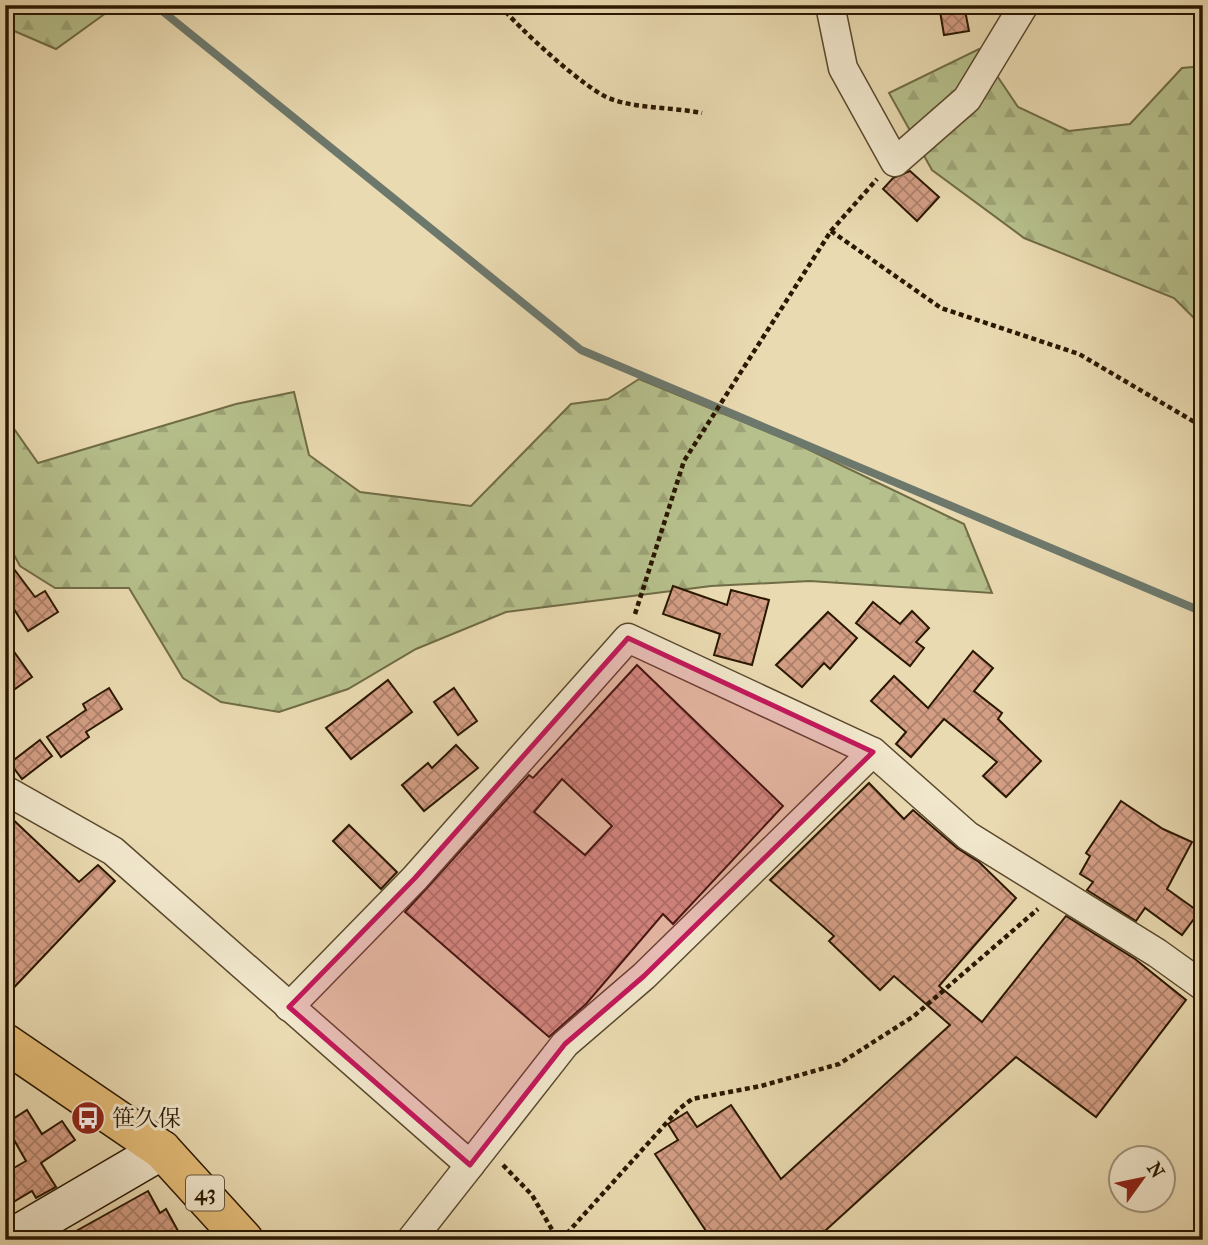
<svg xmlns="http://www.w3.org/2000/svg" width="1208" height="1245" font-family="'IM FELL French Canon','Noto Serif JP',serif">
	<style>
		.forest { fill: url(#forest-firs); stroke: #706c46; stroke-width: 2 }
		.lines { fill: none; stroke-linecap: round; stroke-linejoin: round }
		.stream { stroke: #6d786c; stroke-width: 8 }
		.building { fill: url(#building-cross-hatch); stroke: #2a1700; stroke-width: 2; fill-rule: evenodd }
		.street-casing { stroke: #5a482c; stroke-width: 31 }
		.secondary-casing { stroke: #2a1700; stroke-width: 41 }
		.primary-casing { stroke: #2a1700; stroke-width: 41 }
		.path { stroke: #2a1700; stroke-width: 4.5; stroke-dasharray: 5 3.5; stroke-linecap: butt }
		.street { stroke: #f1e7cc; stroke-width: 28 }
		.secondary { stroke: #f1e7cc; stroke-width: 38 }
		.primary { stroke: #e5bd78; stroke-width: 38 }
		.marked { fill: #c2185b; fill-opacity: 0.2; stroke: #c2185b; stroke-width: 5; stroke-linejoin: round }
		.labels { text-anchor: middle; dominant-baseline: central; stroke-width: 6; stroke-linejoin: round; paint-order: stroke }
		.shield { fill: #f1e7cc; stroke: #66553d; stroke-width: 2 }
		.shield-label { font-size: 21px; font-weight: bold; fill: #2a1700 }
		.poi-label { font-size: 23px; fill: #2a1700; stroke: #f1e7cc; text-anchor: start }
	</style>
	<defs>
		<pattern id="forest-firs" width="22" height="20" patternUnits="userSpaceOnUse" patternTransform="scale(1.75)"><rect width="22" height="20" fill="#b6c08c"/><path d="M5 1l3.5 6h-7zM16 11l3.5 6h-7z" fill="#9da477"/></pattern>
		<pattern id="building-cross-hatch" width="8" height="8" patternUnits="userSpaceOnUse" patternTransform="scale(1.75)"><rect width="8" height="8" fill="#d49e85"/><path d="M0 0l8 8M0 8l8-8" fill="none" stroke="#ac806a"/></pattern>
	</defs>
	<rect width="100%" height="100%" fill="#eadab1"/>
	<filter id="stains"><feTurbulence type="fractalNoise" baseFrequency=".00286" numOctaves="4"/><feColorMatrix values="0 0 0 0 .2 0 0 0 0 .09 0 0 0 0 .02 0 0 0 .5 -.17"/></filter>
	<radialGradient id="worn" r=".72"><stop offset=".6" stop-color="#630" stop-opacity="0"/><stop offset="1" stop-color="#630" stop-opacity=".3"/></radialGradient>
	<g class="forest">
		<polygon points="5,5 117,5 56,49 5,27"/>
		<polygon points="979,49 1018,107 1069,131 1130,124 1182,68 1203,66 1203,327 1174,298 1024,238 932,170 889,93"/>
		<polygon points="639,379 797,444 964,524 992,593 810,581 711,586 506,612 416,649 348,689 279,712 221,702 183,678 129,588 55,588 20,566 5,538 5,416 38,463 236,404 294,392 309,455 360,492 471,506 571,404 608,399"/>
	</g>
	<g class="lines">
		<polyline class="stream" points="156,6 581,350 1203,612"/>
	</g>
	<g class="building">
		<polygon points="939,5 964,5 969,31 944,35"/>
		<polygon points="910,171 939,197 917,221 883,189 893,178"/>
		<polygon points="5,557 35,597 45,591 58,612 28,631 5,595"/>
		<polygon points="673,586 727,605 731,590 769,600 752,665 714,655 720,634 663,614"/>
		<polygon points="873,602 900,624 912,611 929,628 916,642 924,648 910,666 856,623"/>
		<polygon points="828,612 857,638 830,669 824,663 802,687 776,665"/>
		<polygon points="5,639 32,677 5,696"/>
		<polygon points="973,651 993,668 974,691 1002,713 998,719 1041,761 1006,797 983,776 997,762 944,719 911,757 896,744 906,732 871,701 894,676 928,708"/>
		<path d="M637 665 783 806 673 924 663 914 586 1004 549 1037 405 912 529 775 533 778ZM562 779 612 826 585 855 534 812Z"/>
		<polygon points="388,680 412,712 351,759 326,728"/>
		<polygon points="109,688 122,709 86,732 89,737 61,757 47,737 86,710 83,704"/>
		<polygon points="454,688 477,721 458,735 434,702"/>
		<polygon points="40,740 52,756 22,779 10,763"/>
		<polygon points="456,745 478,768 424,811 402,785 428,763 432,768"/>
		<polygon points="869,783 904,819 913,810 957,848 979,862 1016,898 939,986 982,1022 1066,916 1135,959 1186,1000 1096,1117 1016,1057 815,1240 712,1240 655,1154 678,1140 668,1124 687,1112 697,1127 731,1105 781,1179 950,1025 894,976 880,990 829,941 834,936 770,880"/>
		<polygon points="1121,801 1163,829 1192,842 1167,889 1199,912 1182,935 1145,908 1136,921 1087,890 1093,882 1080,874 1090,856 1086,853"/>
		<polygon points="5,812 79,882 98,865 115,881 5,997"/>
		<polygon points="349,825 397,872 381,889 333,841"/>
		<polygon points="27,1110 42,1134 62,1121 75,1140 41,1163 56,1187 36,1198 32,1191 5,1207 5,1173 26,1161 5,1124"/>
		<polygon points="148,1191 160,1213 166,1209 183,1240 60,1240"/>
	</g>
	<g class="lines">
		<g class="street-casing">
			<g id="street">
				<polyline points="830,5 843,68 895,162 967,99 1024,5"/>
				<polyline points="5,790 113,851 470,1165"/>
				<polyline points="289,1007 415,878 628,638 873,752 968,836 1157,953 1203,986"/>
				<polyline points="411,1240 565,1044 644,976 873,752"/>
			</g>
		</g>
		<g class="secondary-casing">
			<polyline id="secondary" points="8,1240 162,1150"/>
		</g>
		<g class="primary-casing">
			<polyline id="primary" points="5,1043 162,1150 244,1240"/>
		</g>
		<g class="path">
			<path d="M500 5C517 27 587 91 611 99 639 109 672 107 702 113"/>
			<polyline points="831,231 941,308 1079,354 1203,427"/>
			<polyline points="635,614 684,461 831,231 877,179"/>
			<polyline points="503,1165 532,1195 558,1240"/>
			<polyline points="561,1240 679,1109 692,1099 761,1086 839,1064 914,1016 1038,909"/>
		</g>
		<use href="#street" class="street"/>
		<use href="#secondary" class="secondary"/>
		<use href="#primary" class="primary"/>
	</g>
	<path class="marked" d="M628 638 873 752 644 976 565 1044 470 1165 289 1007 415 878Z"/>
	<defs>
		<g id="bus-disc" transform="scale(1.75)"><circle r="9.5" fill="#8f2418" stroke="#f1e7cc"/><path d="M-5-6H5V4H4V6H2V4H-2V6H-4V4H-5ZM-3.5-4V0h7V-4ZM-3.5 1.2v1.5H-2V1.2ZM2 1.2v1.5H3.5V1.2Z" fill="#fff"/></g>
	</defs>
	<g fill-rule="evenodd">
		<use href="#bus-disc" x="88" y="1118"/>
	</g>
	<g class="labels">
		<rect class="shield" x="186" y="1175.5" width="38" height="35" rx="5"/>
		<g class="shield-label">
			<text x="205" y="1193">43</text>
		</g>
		<g class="poi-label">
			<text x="112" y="1118">笹久保</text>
		</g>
	</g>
	<rect width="1208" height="1245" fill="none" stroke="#eadab1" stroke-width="28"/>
	<rect x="7" y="7" width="1194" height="1231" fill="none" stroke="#2a1700" stroke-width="3.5"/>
	<rect x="14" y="14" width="1180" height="1217" fill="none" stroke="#2a1700" stroke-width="2"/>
	<g transform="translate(1142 1179) rotate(57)"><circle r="33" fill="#f1e7cc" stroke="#a1947a" stroke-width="2"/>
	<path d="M0-5L12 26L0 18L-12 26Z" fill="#8f2418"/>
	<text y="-10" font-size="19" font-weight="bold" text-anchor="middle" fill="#2a1700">N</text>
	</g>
	<rect width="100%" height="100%" filter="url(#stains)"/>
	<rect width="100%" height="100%" fill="url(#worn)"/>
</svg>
